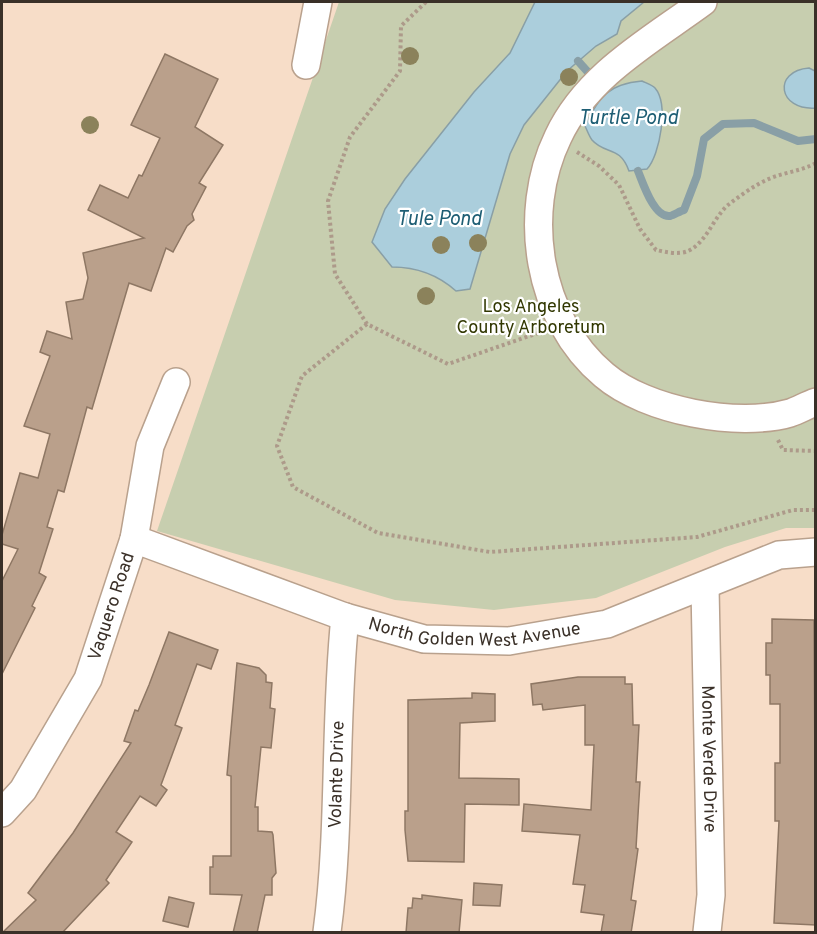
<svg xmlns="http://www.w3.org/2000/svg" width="817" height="934" font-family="Overpass,sans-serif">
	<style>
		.green { fill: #c7ceaf }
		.water { fill: #abcedc; stroke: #899fa6; stroke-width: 1.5 }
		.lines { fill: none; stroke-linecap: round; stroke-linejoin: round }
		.stream { stroke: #899fa6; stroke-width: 8 }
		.building { fill: #baa08b; stroke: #8e7764; stroke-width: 1.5 }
		.minor-casing { stroke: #b9a18d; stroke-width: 30 }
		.path { stroke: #ad9a8a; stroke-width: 4; stroke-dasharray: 3 3; stroke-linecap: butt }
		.minor { stroke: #fff; stroke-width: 27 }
		.tree { fill: #8b825b }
		.labels { text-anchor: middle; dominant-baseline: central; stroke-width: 4.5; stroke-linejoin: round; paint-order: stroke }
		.park-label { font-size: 18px; fill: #323802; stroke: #fff }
		.street-label { font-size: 18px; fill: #3a3028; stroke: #fff }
		.water-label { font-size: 20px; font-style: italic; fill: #1e5e74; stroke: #fff }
	</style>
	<rect width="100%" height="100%" fill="#f7ddc8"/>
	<polygon class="green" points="339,2 815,2 815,528 786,528 725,547 596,598 494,610 395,600 157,531"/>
	<g class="water">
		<path d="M535 2H644L621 21 617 34 596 46 567 71 524 125 510 154 470 289 456 291C437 274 417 267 392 267L372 242 385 209 405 179 474 92 510 53Z"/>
		<path d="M809 68 815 71 816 108C778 111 772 71 809 68Z"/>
		<path d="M642 81C646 83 652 85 655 88 669 104 660 155 647 169L629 171C620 145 605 155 592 140 589 136 587 130 585 126 599 96 609 84 642 81Z"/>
	</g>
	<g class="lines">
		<g class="stream">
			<polyline points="578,61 595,80"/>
			<path d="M638 171C643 183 654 218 670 216 674 215 680 211 684 210L697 176 704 139 723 124 754 123 798 141 816 139"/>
		</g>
	</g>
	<g class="building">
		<polygon points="165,54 218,79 195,127 223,145 199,183 206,187 192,214 194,220 187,226 173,252 166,248 151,291 129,283 92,409 87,407 64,492 58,490 47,527 53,529 39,573 46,577 32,606 35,608 2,674 2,581 18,549 2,544 2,535 20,473 38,478 50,434 24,426 50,356 40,352 47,331 72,339 66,302 83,299 88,278 83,253 144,238 88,210 100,185 128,198 139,175 142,176 160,138 131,125"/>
		<polygon points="772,619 814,620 816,925 774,923 779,821 775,821 775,763 780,763 780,704 770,704 770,675 766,675 766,643 772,643"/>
		<polygon points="169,632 218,650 211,669 197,664 175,725 182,728 161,785 167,790 156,806 140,796 116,832 132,842 106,880 109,883 62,933 2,933 36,900 28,893 73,833 131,743 124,741 135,710 138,711 149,685"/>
		<polygon points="237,663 259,668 266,675 266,682 272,683 270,708 275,709 271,748 261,747 255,807 258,807 258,831 272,832 273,835 276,873 272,878 272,895 265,895 257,933 233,933 242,895 210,894 210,867 213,867 213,856 231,856 231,776 227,775"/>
		<polygon points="578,677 625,677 625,684 632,684 633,725 639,725 636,782 640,782 636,848 638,849 631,900 636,901 631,933 601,933 604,915 581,912 585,885 573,884 580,835 522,831 524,804 591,810 594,745 585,745 585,705 543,710 542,704 533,705 531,684"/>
		<polygon points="472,693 495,694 495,721 460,723 459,778 519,779 519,805 465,804 464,862 408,861 405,830 405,811 408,811 408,700 472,698"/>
		<polygon points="474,883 502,885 500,906 473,905"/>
		<polygon points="422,895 462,900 459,933 406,933 408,908 412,908 413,898 422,899"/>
		<polygon points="169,897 194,903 188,927 163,921"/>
	</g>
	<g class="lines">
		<g class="minor-casing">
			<g id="minor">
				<path d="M703 2C650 41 587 75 558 137 521 213 537 319 604 375 646 411 738 428 790 413 799 410 807 405 816 402"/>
				<polyline points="306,65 318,2"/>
				<path id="s1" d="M134 539 345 617 424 639 509 641 607 624 779 555 816 552"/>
				<path id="s2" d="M705 587 711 895 707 932"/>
				<path id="s3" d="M2 813 23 790 88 679 134 539 150 446 176 382"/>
				<path id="s4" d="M327 932C341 828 334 722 345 617"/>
			</g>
		</g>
		<g class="path">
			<polyline points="426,2 401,26 400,71 350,137 328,201 335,274 367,324 448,364 541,332"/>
			<path d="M577 152 599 166 619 185 640 229 656 250C665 252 679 255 688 251 707 242 713 218 728 205 741 195 756 184 771 178 786 172 801 171 816 163"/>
			<polyline points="367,324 302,376 277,446 293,487 378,533 490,552 697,537 793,510 816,510"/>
			<polyline points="778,440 783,450 816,451"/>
		</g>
		<use href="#minor" class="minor"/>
	</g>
	<g class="tree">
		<circle cx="410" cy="56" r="9"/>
		<circle cx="569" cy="77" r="9"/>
		<circle cx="90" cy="125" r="9"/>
		<circle cx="478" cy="243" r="9"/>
		<circle cx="441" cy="245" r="9"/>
		<circle cx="426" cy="296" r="9"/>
	</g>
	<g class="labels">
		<g class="park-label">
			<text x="531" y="307">Los Angeles<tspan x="531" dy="21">County Arboretum</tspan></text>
		</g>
		<g class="street-label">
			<text stroke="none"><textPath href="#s3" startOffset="236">Vaquero Road</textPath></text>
			<text stroke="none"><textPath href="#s1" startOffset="357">North Golden West Avenue</textPath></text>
			<text stroke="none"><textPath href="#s2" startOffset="172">Monte Verde Drive</textPath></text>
			<text stroke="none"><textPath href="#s4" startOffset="158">Volante Drive</textPath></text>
		</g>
		<g class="water-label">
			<text x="628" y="119">Turtle Pond</text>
			<text x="439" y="220">Tule Pond</text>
		</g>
	</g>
	<rect width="817" height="934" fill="none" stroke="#3a3028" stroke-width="6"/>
</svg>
